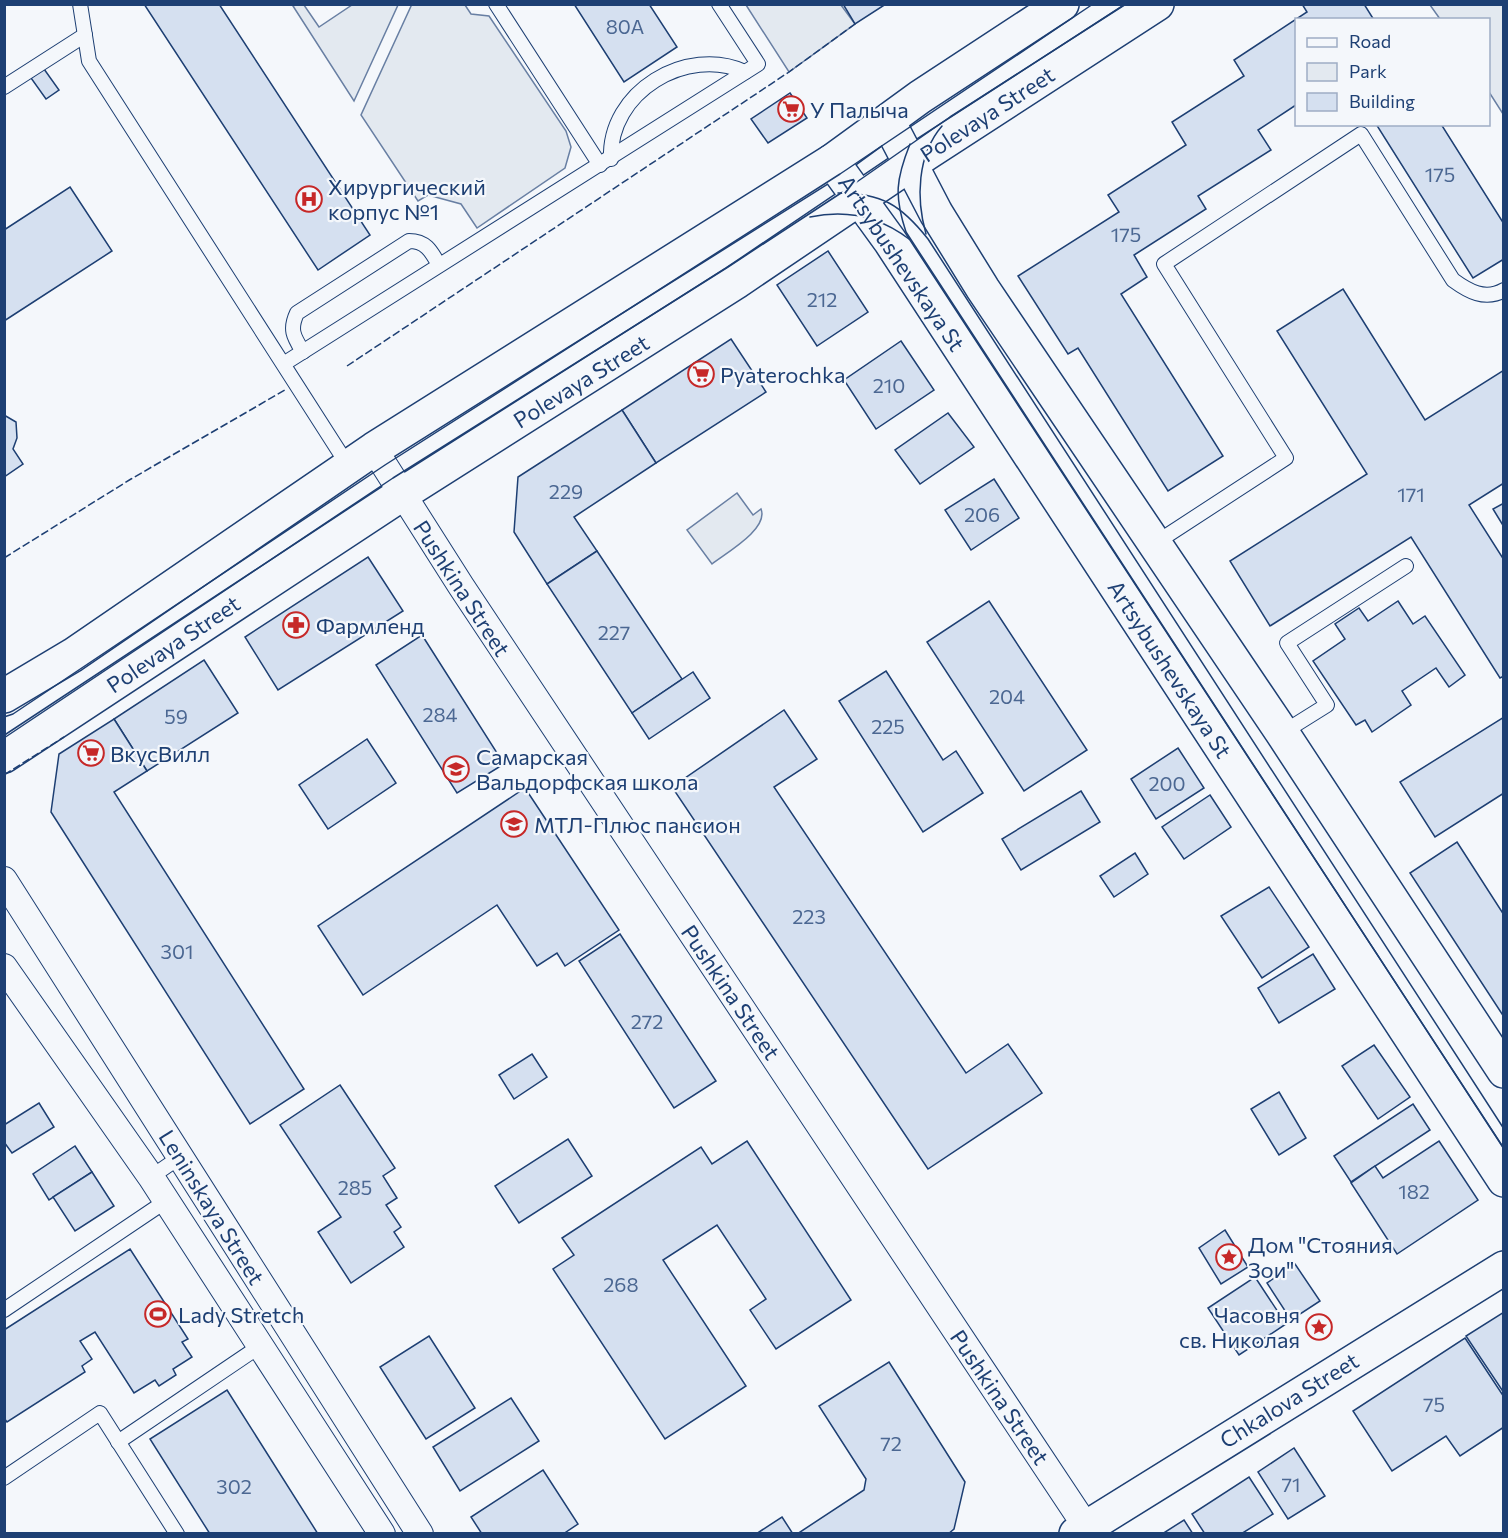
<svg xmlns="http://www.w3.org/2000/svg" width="1508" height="1538" font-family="Commissioner,sans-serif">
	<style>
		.green { fill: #e3e9f0; stroke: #687fa3; stroke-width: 1.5 }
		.building { fill: #d5e0f0; stroke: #1d3f73; stroke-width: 1.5 }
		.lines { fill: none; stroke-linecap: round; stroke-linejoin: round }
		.lane-casing { stroke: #1d3f73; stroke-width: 16 }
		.street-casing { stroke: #1d3f73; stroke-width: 28 }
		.secondary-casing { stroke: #1d3f73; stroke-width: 36 }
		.primary-casing { stroke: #1d3f73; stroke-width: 36 }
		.lane { stroke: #f4f7fb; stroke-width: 14 }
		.street { stroke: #f4f7fb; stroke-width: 26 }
		.secondary { stroke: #f4f7fb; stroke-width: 33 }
		.primary { stroke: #f4f7fb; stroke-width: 33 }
		.tram { stroke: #1d3f73; stroke-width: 1.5 }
		.fence { stroke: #1d3f73; stroke-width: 1.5; stroke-dasharray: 8 3; stroke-linecap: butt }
		.labels { text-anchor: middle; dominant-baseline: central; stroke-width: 4.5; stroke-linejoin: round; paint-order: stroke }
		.number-label { font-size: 20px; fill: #4b6792 }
		.poi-label { font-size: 22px; fill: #1d3f73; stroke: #f4f7fb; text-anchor: start }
		.street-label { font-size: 22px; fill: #1d3f73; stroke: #f4f7fb }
	</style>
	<rect width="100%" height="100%" fill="#f4f7fb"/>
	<g class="green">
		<polygon points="412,4 465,5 471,14 489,16 566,131 571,147 565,168 477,228 461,204 428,195 418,201 361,115"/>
		<polygon points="295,5 304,5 319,27 352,5 398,5 354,101 293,6"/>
		<polygon points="746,5 841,5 855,24 789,72"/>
		<polygon points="1430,5 1503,5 1503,114 1489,92 1488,20 1440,19"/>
		<path d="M737 493 753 515 761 509C769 529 726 553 712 564L687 530Z"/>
	</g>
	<g class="building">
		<polygon points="144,4 219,4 370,235 318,270"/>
		<polygon points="574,4 649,4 677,47 624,82"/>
		<polygon points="843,4 886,4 855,24"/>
		<polygon points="1302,4 1364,4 1374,20 1296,20 1296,105 1258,130 1271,150 1198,196 1206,209 1134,255 1147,277 1121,294 1223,456 1168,491 1078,348 1068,354 1018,276 1119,212 1108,195 1186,145 1172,122 1244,76 1234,60 1307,12"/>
		<polygon points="44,69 59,90 46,99 31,78"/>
		<polygon points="790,93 807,118 768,143 751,119"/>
		<polygon points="1376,124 1441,124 1504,224 1504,259 1473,278"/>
		<polygon points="70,187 112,251 4,321 4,230"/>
		<polygon points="828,251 868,312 817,346 777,285"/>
		<polygon points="1343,289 1425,420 1504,370 1504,483 1469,505 1504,560 1504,676 1500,678 1411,537 1270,626 1230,561 1367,474 1277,331"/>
		<polygon points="731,339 766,392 656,463 622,410"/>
		<polygon points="901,341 934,390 876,429 844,380"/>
		<polygon points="622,410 656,463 574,517 597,551 547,584 514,532 518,477"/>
		<polygon points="948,413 974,447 920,484 895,450"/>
		<polygon points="4,415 16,422 17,438 13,449 23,464 4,477"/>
		<polygon points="994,479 1019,518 971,550 945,510"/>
		<polygon points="1504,503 1504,527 1493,509"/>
		<polygon points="597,551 682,679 632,713 547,584"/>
		<polygon points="368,557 403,611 278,690 245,637"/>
		<polygon points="989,601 1087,750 1024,791 927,642"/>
		<polygon points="1398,601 1413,624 1425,616 1465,675 1449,687 1436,668 1402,691 1411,705 1372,732 1365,720 1356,725 1313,661 1345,639 1335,624 1359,608 1368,621"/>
		<polygon points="422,635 504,764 457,793 376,665"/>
		<polygon points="204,660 238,713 147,771 114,719"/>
		<polygon points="886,671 943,760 956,751 983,793 923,832 839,701"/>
		<polygon points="693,672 710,698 649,739 632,713"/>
		<polygon points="784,710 817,759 774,787 966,1073 1008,1044 1042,1093 928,1169 672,787"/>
		<polygon points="1504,717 1504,793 1435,837 1400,782"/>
		<polygon points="114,719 147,771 114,792 304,1089 250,1124 51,812 59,754"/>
		<polygon points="367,739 396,783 328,829 299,785"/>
		<polygon points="1178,748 1204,788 1156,819 1131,779"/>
		<polygon points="525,788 619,930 565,966 557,953 537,966 497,905 363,995 318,926"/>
		<polygon points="1081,791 1100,822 1021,870 1002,839"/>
		<polygon points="1210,795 1231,827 1184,859 1162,827"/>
		<polygon points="1457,842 1504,915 1504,1017 1410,873"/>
		<polygon points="1135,853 1148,874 1114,897 1100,876"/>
		<polygon points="1269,887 1309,947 1262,978 1221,916"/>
		<polygon points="620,934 716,1081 674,1108 579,961"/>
		<polygon points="1313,954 1335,989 1279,1023 1258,988"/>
		<polygon points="1374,1045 1410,1097 1378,1119 1342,1066"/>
		<polygon points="532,1054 547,1077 514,1099 499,1075"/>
		<polygon points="340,1085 395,1168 383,1176 397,1198 386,1205 401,1227 394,1232 404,1247 351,1283 318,1232 341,1217 280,1125"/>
		<polygon points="1279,1092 1306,1138 1279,1155 1251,1109"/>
		<polygon points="39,1103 54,1127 12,1153 4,1142 4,1125"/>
		<polygon points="1413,1104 1430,1130 1351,1182 1334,1156"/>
		<polygon points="568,1139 592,1176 519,1223 495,1186"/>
		<polygon points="747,1141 851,1300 776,1349 750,1310 766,1299 717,1225 663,1260 746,1386 665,1439 553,1269 574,1255 562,1238 701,1147 712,1164"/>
		<polygon points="1439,1141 1478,1200 1397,1254 1351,1183 1375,1166 1383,1178"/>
		<polygon points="75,1146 92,1172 49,1200 33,1174"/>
		<polygon points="92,1172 114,1206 75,1231 53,1197"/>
		<polygon points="1225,1230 1248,1267 1221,1284 1199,1248"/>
		<polygon points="130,1249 188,1339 182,1342 192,1357 173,1369 176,1375 159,1386 155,1380 134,1393 95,1332 80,1341 92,1359 82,1366 85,1372 7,1422 4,1418 4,1330"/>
		<polygon points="1295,1264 1320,1301 1291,1320 1267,1283"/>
		<polygon points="1255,1277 1286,1324 1239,1355 1208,1308"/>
		<polygon points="1504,1312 1504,1393 1466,1336"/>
		<polygon points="429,1336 475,1408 426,1439 380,1367"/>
		<polygon points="1465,1338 1504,1397 1504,1427 1460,1456 1446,1436 1392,1471 1353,1411"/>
		<polygon points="889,1362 965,1482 954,1529 948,1534 797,1534 864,1490 866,1479 819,1406"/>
		<polygon points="227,1390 318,1534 210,1534 150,1439"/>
		<polygon points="511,1398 539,1441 460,1491 433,1447"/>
		<polygon points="1294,1448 1325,1496 1288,1519 1258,1472"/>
		<polygon points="543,1470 578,1524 563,1534 482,1534 471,1517"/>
		<polygon points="1249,1477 1273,1514 1241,1534 1205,1534 1192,1514"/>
		<polygon points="782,1517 793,1534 756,1534"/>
		<polygon points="1184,1520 1193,1534 1162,1534"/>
	</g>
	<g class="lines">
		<g class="lane-casing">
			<g id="lane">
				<polyline points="80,4 89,61 349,467"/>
				<polyline points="496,4 600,165"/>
				<polyline points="4,87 85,35"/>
				<path d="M611 159C608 92 687 45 745 72"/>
				<path d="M303 352C294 337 289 330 297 313L409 241C426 241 431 251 439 265"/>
				<polyline points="285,363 758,64 719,4"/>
				<path d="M1154 544 1286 458 1164 264 1361 134 1453 280C1468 291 1485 301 1504 290"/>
				<polyline points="1281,731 1295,725 1327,705 1287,643 1406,566"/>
				<polyline points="151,1177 180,1157"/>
				<polyline points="4,1310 166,1201"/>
				<polyline points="118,1442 260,1346"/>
				<polyline points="4,1478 100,1413 177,1534"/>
			</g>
		</g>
		<g class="street-casing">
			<g id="street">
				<polyline points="374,449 461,586 1091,1534"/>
				<polyline points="4,880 420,1534"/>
				<polyline points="4,967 151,1177 382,1534"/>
			</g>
		</g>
		<g class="secondary-casing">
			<g id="secondary">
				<polyline points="888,121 936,213 983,289 1281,731 1504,1071"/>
				<polyline points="832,161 890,241 1504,1180"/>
				<polyline points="1076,1534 1504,1268"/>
			</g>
		</g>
		<g class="primary-casing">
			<g id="primary">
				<polyline points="4,696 73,655 374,449 832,161 920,97 1062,4"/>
				<polyline points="4,756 402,494 736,282 927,153 1157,4"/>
			</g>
		</g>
		<use href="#lane" class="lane"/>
		<use href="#street" class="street"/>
		<use href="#secondary" class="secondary"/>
		<use href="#primary" class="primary"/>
		<g class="tram">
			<path d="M910 144C896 179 894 196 906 232L1504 1149"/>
			<path d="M838 193C882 193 901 205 928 239L1504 1129"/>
			<path d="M810 217C847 209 879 216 909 239"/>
			<path d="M926 234C916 199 917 155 942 126"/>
			<polyline points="4,717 13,714 385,465 840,174 1093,4"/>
			<polyline points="4,738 393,478 728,267 841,193 950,117 1126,4"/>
		</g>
		<g class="fence">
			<polyline points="347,366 789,72 855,24"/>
			<polyline points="4,558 131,479 285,390"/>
			<polyline points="4,775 64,737"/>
		</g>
	</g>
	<defs>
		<g id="supermarket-ring" transform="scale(1.35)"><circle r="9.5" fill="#f4f7fb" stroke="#c62828" stroke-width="1.5"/><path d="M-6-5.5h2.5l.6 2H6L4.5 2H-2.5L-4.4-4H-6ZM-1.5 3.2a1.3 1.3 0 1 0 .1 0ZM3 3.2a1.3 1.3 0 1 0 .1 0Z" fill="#c62828"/></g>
		<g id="hospital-ring" transform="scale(1.35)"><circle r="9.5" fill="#f4f7fb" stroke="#c62828" stroke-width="1.5"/><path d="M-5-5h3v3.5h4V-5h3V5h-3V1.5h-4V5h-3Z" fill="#c62828"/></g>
		<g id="pharmacy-ring" transform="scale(1.35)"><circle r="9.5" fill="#f4f7fb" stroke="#c62828" stroke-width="1.5"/><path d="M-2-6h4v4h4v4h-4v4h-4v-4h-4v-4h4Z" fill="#c62828"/></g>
		<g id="school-ring" transform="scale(1.35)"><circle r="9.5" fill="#f4f7fb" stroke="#c62828" stroke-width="1.5"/><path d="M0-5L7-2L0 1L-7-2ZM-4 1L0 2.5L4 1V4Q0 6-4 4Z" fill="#c62828"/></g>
		<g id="sight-ring" transform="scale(1.35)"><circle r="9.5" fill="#f4f7fb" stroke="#c62828" stroke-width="1.5"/><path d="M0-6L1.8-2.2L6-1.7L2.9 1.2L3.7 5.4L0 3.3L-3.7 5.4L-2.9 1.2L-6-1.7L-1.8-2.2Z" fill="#c62828"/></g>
		<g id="stadium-ring" transform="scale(1.35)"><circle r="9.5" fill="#f4f7fb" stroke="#c62828" stroke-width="1.5"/><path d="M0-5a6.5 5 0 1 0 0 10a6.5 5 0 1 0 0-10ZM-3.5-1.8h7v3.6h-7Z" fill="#c62828"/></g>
	</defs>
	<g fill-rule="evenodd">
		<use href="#supermarket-ring" x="791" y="109"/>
		<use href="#hospital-ring" x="309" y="199"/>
		<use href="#supermarket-ring" x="701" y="374"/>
		<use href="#pharmacy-ring" x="296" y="625"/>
		<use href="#supermarket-ring" x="91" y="753"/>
		<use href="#school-ring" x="456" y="769"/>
		<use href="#school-ring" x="514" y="824"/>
		<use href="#sight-ring" x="1229" y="1257"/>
		<use href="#stadium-ring" x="158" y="1314"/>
		<use href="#sight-ring" x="1319" y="1327"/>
	</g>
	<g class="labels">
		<g class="number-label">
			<text x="625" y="26">80А</text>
			<text x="1440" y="174">175</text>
			<text x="1126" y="234">175</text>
			<text x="822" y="299">212</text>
			<text x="889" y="385">210</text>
			<text x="566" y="491">229</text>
			<text x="1411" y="494">171</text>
			<text x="982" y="514">206</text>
			<text x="614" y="632">227</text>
			<text x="1007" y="696">204</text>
			<text x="440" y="714">284</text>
			<text x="176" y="716">59</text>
			<text x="888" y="726">225</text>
			<text x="1167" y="783">200</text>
			<text x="809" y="916">223</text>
			<text x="177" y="951">301</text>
			<text x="647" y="1021">272</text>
			<text x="355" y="1187">285</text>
			<text x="1414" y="1191">182</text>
			<text x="621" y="1284">268</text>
			<text x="1434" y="1404">75</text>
			<text x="891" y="1443">72</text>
			<text x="1291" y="1484">71</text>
			<text x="234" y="1486">302</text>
		</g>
		<g class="poi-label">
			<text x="810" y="109">У Палыча</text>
			<text x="328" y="186">Хирургический<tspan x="328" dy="25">корпус №1</tspan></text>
			<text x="720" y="374">Pyaterochka</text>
			<text x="316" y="625">Фармленд</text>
			<text x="110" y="753">ВкусВилл</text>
			<text x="476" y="756">Самарская<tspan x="476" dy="25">Вальдорфская школа</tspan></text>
			<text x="534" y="824">МТЛ-Плюс пансион</text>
			<text x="1248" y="1244">Дом "Стояния<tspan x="1248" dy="25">Зои"</tspan></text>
			<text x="178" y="1314">Lady Stretch</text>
			<text x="1300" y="1314" text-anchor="end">Часовня<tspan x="1300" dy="25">св. Николая</tspan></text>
		</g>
		<g class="street-label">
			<text transform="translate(987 114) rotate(-33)">Polevaya Street</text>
			<text transform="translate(902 263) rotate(56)">Artsybushevskaya St</text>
			<text transform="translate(581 381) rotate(-32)">Polevaya Street</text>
			<text transform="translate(462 588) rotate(57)">Pushkina Street</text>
			<text transform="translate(173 644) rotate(-34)">Polevaya Street</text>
			<text transform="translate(1170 669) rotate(57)">Artsybushevskaya St</text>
			<text transform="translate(731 992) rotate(56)">Pushkina Street</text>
			<text transform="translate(212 1207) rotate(58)">Leninskaya Street</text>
			<text transform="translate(1000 1397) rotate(56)">Pushkina Street</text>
			<text transform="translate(1289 1400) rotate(-32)">Chkalova Street</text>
		</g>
	</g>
	<rect width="1508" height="1538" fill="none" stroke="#1d3f73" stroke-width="12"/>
	<rect x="1295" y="18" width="195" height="108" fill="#f4f7fb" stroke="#9eadc5" stroke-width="1.5"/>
	<rect x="1307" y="38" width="30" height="9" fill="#f4f7fb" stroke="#9eadc5" stroke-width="1.5"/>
	<text x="1349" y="48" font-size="18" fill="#1d3f73">Road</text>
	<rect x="1307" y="63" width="30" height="18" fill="#e3e9f0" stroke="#9eadc5" stroke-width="1.5"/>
	<text x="1349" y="78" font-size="18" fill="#1d3f73">Park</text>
	<rect x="1307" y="93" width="30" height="18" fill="#d5e0f0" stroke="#9eadc5" stroke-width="1.5"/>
	<text x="1349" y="108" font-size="18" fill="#1d3f73">Building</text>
</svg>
